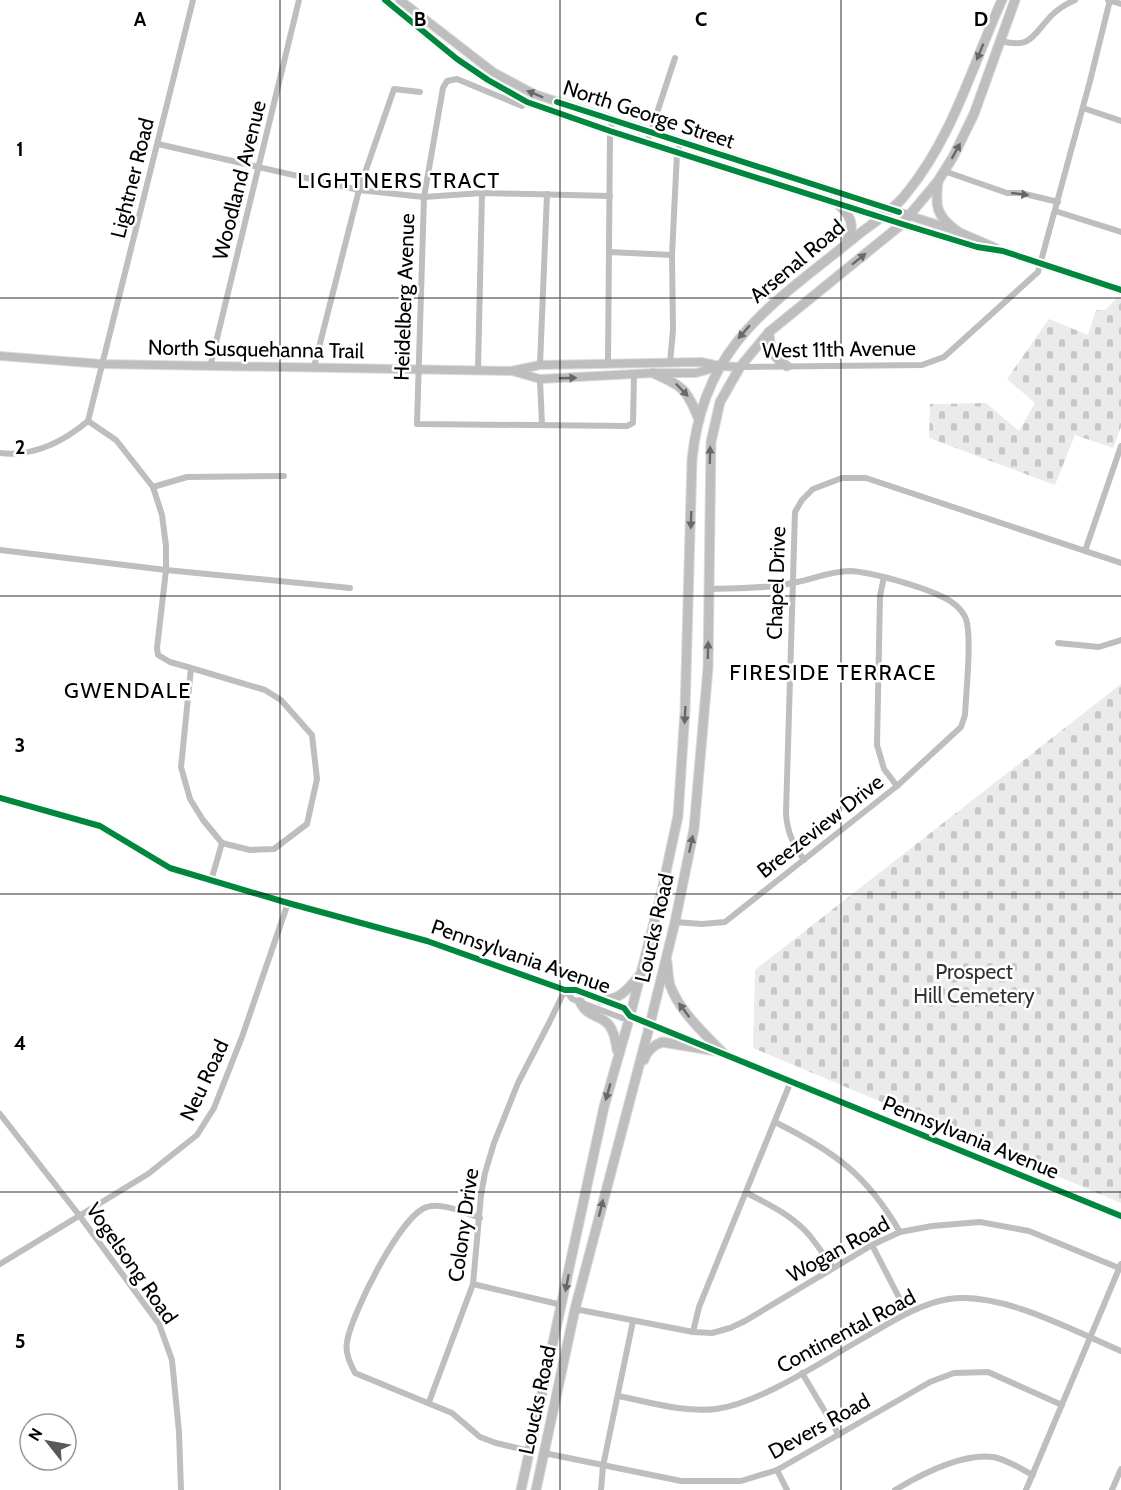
<svg xmlns="http://www.w3.org/2000/svg" width="1121" height="1490" font-family="Cabin,sans-serif">
	<style>
		.cemetery { fill: url(#cemetery-stones) }
		.lines { fill: none; stroke-linecap: round; stroke-linejoin: round }
		.major-casing { stroke: #dbdbdb; stroke-width: 10 }
		.highway-casing { stroke: #dbdbdb; stroke-width: 11 }
		.minor { stroke: #bebebe; stroke-width: 6 }
		.major { stroke: #bebebe; stroke-width: 8 }
		.highway { stroke: #bebebe; stroke-width: 9 }
		.cycleway-casing { stroke: #fff; stroke-width: 10 }
		.cycleway { stroke: #00873e; stroke-width: 6 }
		.oneway { fill: #686868 }
		.grid { fill: none; stroke: #000; stroke-width: 1.5; stroke-opacity: 0.55 }
		.labels { text-anchor: middle; dominant-baseline: central; stroke-width: 5; stroke-linejoin: round; paint-order: stroke }
		.street-label { font-size: 21px; fill: #000; stroke: #fff }
		.park-label { font-size: 21px; fill: #323232; stroke: #fff }
		.neighbourhood-label { font-size: 22px; letter-spacing: 1.5px; fill: #000; stroke: #fff }
		.grid-label { font-size: 20px; text-anchor: middle; font-weight: bold; fill: #000; stroke: #fff; stroke-width: 5; stroke-linejoin: round; paint-order: stroke }
	</style>
	<defs>
		<pattern id="cemetery-stones" width="16" height="16" patternUnits="userSpaceOnUse" patternTransform="scale(1.5)"><rect width="16" height="16" fill="#ebebeb"/><path d="M2 7V4a2 2 0 0 1 4 0v3zM10 15v-3a2 2 0 0 1 4 0v3z" fill="#c8c8c8"/></pattern>
	</defs>
	<rect width="100%" height="100%" fill="#fff"/>
	<g class="cemetery">
		<polygon points="1117,298 1121,299 1121,427 1113,448 1075,435 1055,485 929,438 930,404 986,403 1019,431 1035,403 1007,379 1049,319 1088,335 1096,310 1105,310"/>
		<polygon points="1121,684 1121,1203 753,1048 755,970"/>
	</g>
	<g class="lines">
		<g class="major-casing">
			<g id="major">
				<polyline points="385,0 457,59 488,80 527,102 610,131 902,224 977,247 1003,251 1121,290"/>
				<polyline points="400,0 493,72 534,94 957,231 996,248"/>
				<polyline points="0,356 102,364 511,371 540,365 652,363 701,362 720,366 740,367"/>
				<polyline points="512,371 540,379 653,373 696,373 717,367"/>
			</g>
		</g>
		<g class="highway-casing">
			<g id="highway">
				<path d="M938 182C935 206 936 216 957 231"/>
				<path d="M838 204C850 215 856 225 847 240"/>
				<path d="M769 332C770 349 772 357 787 366"/>
				<path d="M653 373C683 386 687 389 699 420"/>
				<path d="M667 962C668 969 668 978 670 985 679 1011 704 1033 722 1052"/>
				<path d="M601 1000C620 1000 627 990 639 976"/>
				<path d="M580 1002C591 1025 612 1007 617 1050"/>
				<path d="M644 1060C646 1052 654 1045 662 1042L722 1052"/>
				<path d="M521 1490 604 1107 630 1016 661 895 678 816 685 711 692 460C703 344 772 305 854 238 871 224 892 212 906 194 953 137 972 66 1002 0"/>
				<polyline points="536,1490 575,1309 650,1024 675,922 694,829 708,668 711,442 720,402 740,367 769,332 902,224 938,181 953,157 974,114 1015,0"/>
			</g>
		</g>
		<g class="minor">
			<polyline points="1108,0 1121,4"/>
			<path d="M1001 41C1031 49 1032 36 1051 16 1058 9 1066 4 1075 0"/>
			<polyline points="527,102 522,106 457,79 447,81 443,88 424,197 417,424 627,426 633,423 634,375"/>
			<polyline points="1083,108 1121,121"/>
			<polyline points="647,143 675,58"/>
			<polyline points="158,144 359,190 424,197 482,193 610,196"/>
			<polyline points="944,171 1007,193 1021,193 1058,202"/>
			<polyline points="1055,211 1121,232"/>
			<polyline points="609,252 672,255"/>
			<polyline points="670,363 673,330 672,255 677,153 681,142"/>
			<polyline points="608,364 610,131 613,120"/>
			<polyline points="540,365 547,194"/>
			<polyline points="210,367 299,0"/>
			<polyline points="314,367 359,190 394,89 420,92"/>
			<polyline points="740,367 922,365 944,357 1038,272 1090,81 1110,0"/>
			<polyline points="478,370 482,193"/>
			<polyline points="540,379 542,425"/>
			<polyline points="88,421 116,440 153,487 162,515 166,546 166,570 157,648 158,655 170,662 191,668 265,690 281,700 312,735 317,779 307,824 274,849 250,850 222,843 203,820 190,799 181,767 191,668"/>
			<path d="M0 453C34 457 63 442 88 421L193 0"/>
			<polyline points="153,487 187,477 284,476"/>
			<polyline points="0,550 166,570 350,588"/>
			<polyline points="1085,551 1121,446"/>
			<polyline points="884,577 880,596 877,745 884,769 897,786"/>
			<polyline points="1058,643 1099,647 1121,640"/>
			<polyline points="0,798 100,826 170,868 288,903 427,941 565,990 576,990 624,1008 630,1016 710,1047"/>
			<path d="M804 860C793 844 787 832 786 813L795 512 802 500 813 489 842 478H866L1121 563"/>
			<polyline points="211,881 222,843"/>
			<path d="M675 922 702 924 725 922 897 786 961 727 965 715C966 693 972 637 966 619 962 609 952 601 943 597 923 587 872 572 850 571 830 571 811 580 792 583 765 589 736 588 709 589"/>
			<polyline points="565,990 572,999 622,1018 630,1016"/>
			<polyline points="719,1051 1121,1216"/>
			<polyline points="0,1114 79,1215 159,1324 172,1360 179,1432 181,1490"/>
			<path d="M775 1122C835 1152 866 1174 900 1232"/>
			<path d="M747 1193C770 1205 793 1216 810 1236 818 1246 825 1257 833 1267"/>
			<path d="M480 1218C465 1213 442 1202 427 1207 401 1214 351 1315 347 1342 345 1353 350 1363 355 1373L452 1413 480 1437 496 1443 530 1451"/>
			<polyline points="872,1245 907,1313"/>
			<polyline points="0,1264 148,1174 197,1135 214,1108 242,1037 288,903"/>
			<polyline points="473,1284 562,1305"/>
			<polyline points="575,1309 693,1332 712,1333 730,1328 745,1321 872,1245 900,1232 932,1226 980,1222 1029,1231 1119,1268"/>
			<polyline points="693,1332 699,1307 791,1081"/>
			<polyline points="802,1373 839,1435"/>
			<path d="M618 1396C649 1402 684 1413 716 1409 761 1403 826 1359 867 1336 891 1322 921 1303 949 1299 1001 1291 1074 1331 1121 1351"/>
			<polyline points="429,1402 473,1284 481,1195 485,1173 494,1143 518,1083 549,1023 565,990"/>
			<polyline points="544,1453 681,1481 741,1481 777,1470 930,1382 954,1373 988,1372 1062,1405"/>
			<polyline points="777,1470 787,1490"/>
			<polyline points="601,1490 603,1466 633,1321"/>
			<path d="M895 1490C920 1475 962 1453 993 1457 1006 1459 1021 1469 1033 1475"/>
			<polyline points="1026,1490 1121,1264"/>
			<polyline points="1112,1490 1121,1469"/>
		</g>
		<use href="#major" class="major"/>
		<use href="#highway" class="highway"/>
		<g class="cycleway-casing">
			<g id="cycleway">
				<polyline points="385,0 457,59 488,80 527,102 610,131 902,224 977,247 1003,251 1121,290"/>
				<polyline points="557,102 899,212"/>
				<polyline points="0,798 100,826 170,868 288,903 427,941 565,990 576,990 624,1008 630,1016 1121,1216"/>
			</g>
		</g>
		<use href="#cycleway" class="cycleway"/>
	</g>
	<defs><path id="oneway-solid" d="M-6-.8H1V-3.2L6.5 0L1 3.2V.8H-6Z" transform="scale(1.5)"/></defs>
	<g class="oneway">
		<use href="#oneway-solid" transform="translate(980 52) rotate(112)"/>
		<use href="#oneway-solid" transform="translate(535 94) rotate(-157)"/>
		<use href="#oneway-solid" transform="translate(956 151) rotate(-61)"/>
		<use href="#oneway-solid" transform="translate(1020 194) rotate(7)"/>
		<use href="#oneway-solid" transform="translate(859 259) rotate(-39)"/>
		<use href="#oneway-solid" transform="translate(744 332) rotate(131)"/>
		<use href="#oneway-solid" transform="translate(568 378) rotate(-2)"/>
		<use href="#oneway-solid" transform="translate(682 390) rotate(46)"/>
		<use href="#oneway-solid" transform="translate(710 455) rotate(-89)"/>
		<use href="#oneway-solid" transform="translate(691 520) rotate(92)"/>
		<use href="#oneway-solid" transform="translate(708 650) rotate(-89)"/>
		<use href="#oneway-solid" transform="translate(685 715) rotate(93)"/>
		<use href="#oneway-solid" transform="translate(691 844) rotate(-78)"/>
		<use href="#oneway-solid" transform="translate(684 1010) rotate(-127)"/>
		<use href="#oneway-solid" transform="translate(608 1092) rotate(106)"/>
		<use href="#oneway-solid" transform="translate(601 1208) rotate(-76)"/>
		<use href="#oneway-solid" transform="translate(567 1283) rotate(101)"/>
	</g>
	<path class="grid" d="M280 0V1490M560 0V1490M841 0V1490M0 298H1121M0 596H1121M0 894H1121M0 1192H1121"/>
	<g class="labels">
		<g class="street-label">
			<text transform="translate(649 114) rotate(18)">North George Street</text>
			<text transform="translate(132 178) rotate(-76)">Lightner Road</text>
			<text transform="translate(239 180) rotate(-76)">Woodland Avenue</text>
			<text transform="translate(797 261) rotate(-40)">Arsenal Road</text>
			<text transform="translate(404 297) rotate(-88)">Heidelberg Avenue</text>
			<text transform="translate(256 349) rotate(1)">North Susquehanna Trail</text>
			<text transform="translate(839 349) rotate(-1)">West 11th Avenue</text>
			<text transform="translate(776 583) rotate(-88)">Chapel Drive</text>
			<text transform="translate(820 826) rotate(-38)">Breezeview Drive</text>
			<text transform="translate(654 928) rotate(-77)">Loucks Road</text>
			<text transform="translate(521 956) rotate(19)">Pennsylvania Avenue</text>
			<text transform="translate(204 1080) rotate(-65)">Neu Road</text>
			<text transform="translate(971 1137) rotate(22)">Pennsylvania Avenue</text>
			<text transform="translate(463 1225) rotate(-82)">Colony Drive</text>
			<text transform="translate(838 1249) rotate(-29)">Wogan Road</text>
			<text transform="translate(132 1263) rotate(55)">Vogelsong Road</text>
			<text transform="translate(846 1331) rotate(-28)">Continental Road</text>
			<text transform="translate(537 1400) rotate(-78)">Loucks Road</text>
			<text transform="translate(819 1426) rotate(-29)">Devers Road</text>
		</g>
		<g class="park-label">
			<text x="974" y="971">Prospect<tspan x="974" dy="24">Hill Cemetery</tspan></text>
		</g>
		<g class="neighbourhood-label">
			<text x="399" y="180">LIGHTNERS TRACT</text>
			<text x="833" y="672">FIRESIDE TERRACE</text>
			<text x="128" y="690">GWENDALE</text>
		</g>
	</g>
	<g class="grid-label">
		<text x="140" y="26">A</text>
		<text x="420" y="26">B</text>
		<text x="701" y="26">C</text>
		<text x="981" y="26">D</text>
		<text x="20" y="156">1</text>
		<text x="20" y="454">2</text>
		<text x="20" y="752">3</text>
		<text x="20" y="1050">4</text>
		<text x="20" y="1348">5</text>
	</g>
	<g transform="translate(48 1442) rotate(301)"><circle r="28" fill="#ffffff" stroke="#999999" stroke-width="1.5"/>
	<path d="M0-4.5L10 22L0 15L-10 22Z" fill="#595959"/>
	<text y="-9" font-size="16" font-weight="bold" text-anchor="middle" fill="#000000">N</text>
	</g>
</svg>
